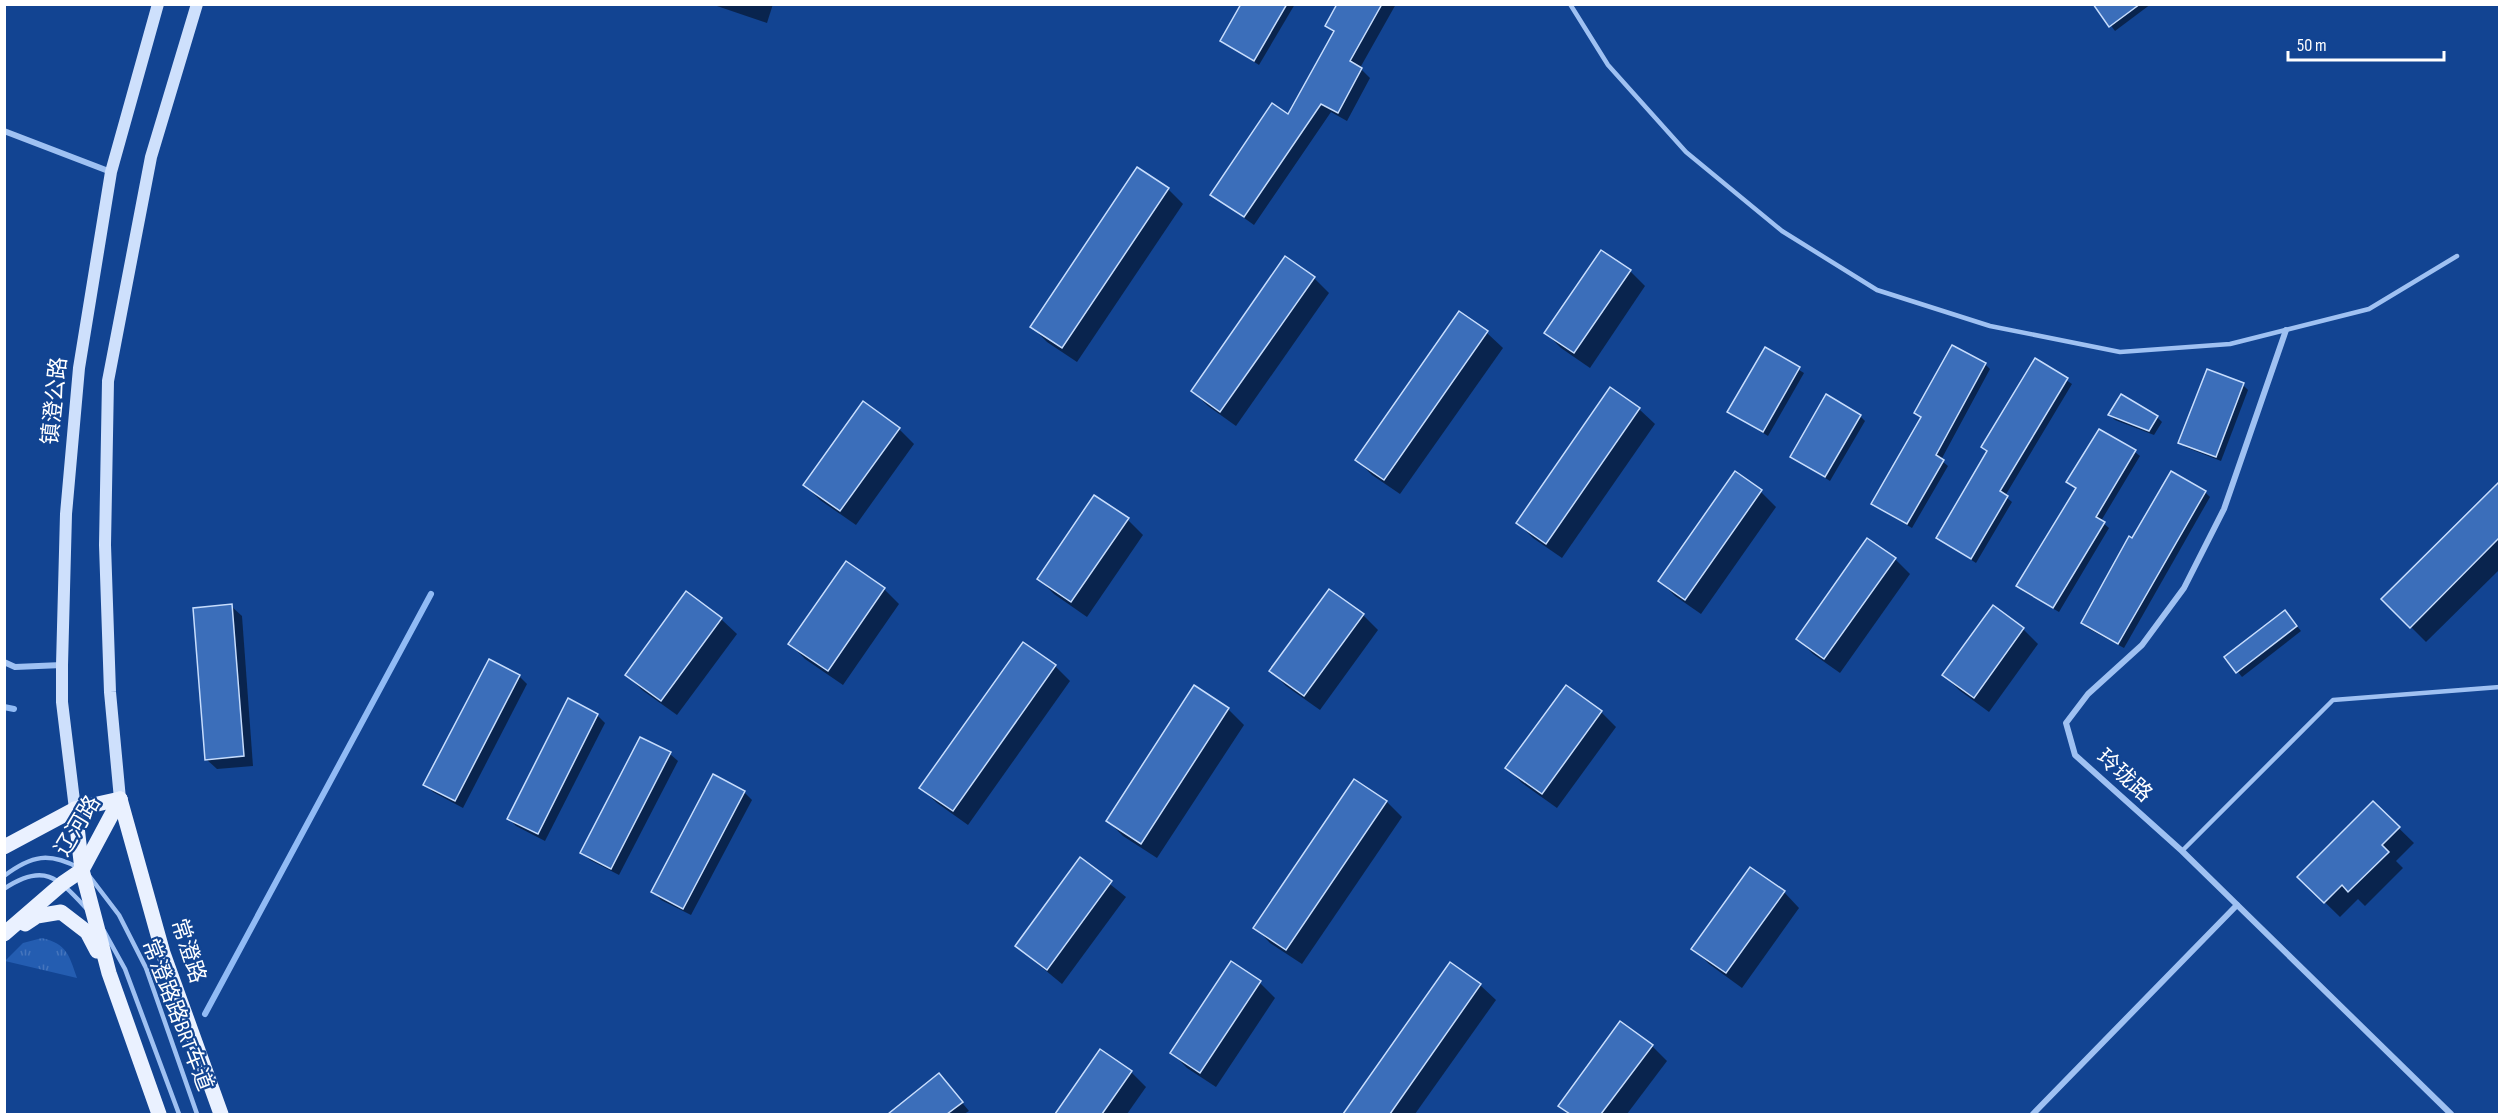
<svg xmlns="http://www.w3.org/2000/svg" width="2504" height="1119" font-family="'Sofia Sans Condensed','Noto Sans SC',sans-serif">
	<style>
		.park { fill: url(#park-tufts) }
		.shadow { fill: #0007 }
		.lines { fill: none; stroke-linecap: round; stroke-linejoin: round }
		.stream { stroke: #91bbf5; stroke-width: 6 }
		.building { fill: #3b6eba; stroke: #c7ddfd; stroke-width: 1.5 }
		.lane { stroke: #9fc1f2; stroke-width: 4.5 }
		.street { stroke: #9fc1f2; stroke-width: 6 }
		.secondary { stroke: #cee0fc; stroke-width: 12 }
		.primary { stroke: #eaf1ff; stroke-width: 15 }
		.labels { text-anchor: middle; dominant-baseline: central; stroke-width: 4.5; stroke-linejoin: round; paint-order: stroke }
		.street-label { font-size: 22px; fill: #fff; stroke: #124492 }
	</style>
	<defs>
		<pattern id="park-tufts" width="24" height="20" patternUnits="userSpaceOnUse" patternTransform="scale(1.5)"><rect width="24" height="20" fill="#245db1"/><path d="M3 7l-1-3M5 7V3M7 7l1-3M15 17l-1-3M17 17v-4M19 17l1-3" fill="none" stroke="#4575bd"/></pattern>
	</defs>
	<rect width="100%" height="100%" fill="#124492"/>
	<path class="park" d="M42 938C67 944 69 955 77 978L5 961 23 943Z"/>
	<g class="shadow">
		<polygon points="711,4 773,4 767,23"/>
		<polygon points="1243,4 1295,4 1259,65 1221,41"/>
		<polygon points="1339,4 1396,4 1360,68 1370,78 1347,121 1331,112 1254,225 1212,195 1289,116 1335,34 1327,26"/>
		<polygon points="2095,4 2151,4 2115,31"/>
		<polygon points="1168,189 1183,204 1077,362 1047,342 1032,327"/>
		<polygon points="1630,271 1645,286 1590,368 1561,348 1546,333"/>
		<polygon points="1314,278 1329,293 1236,426 1208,406 1192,391"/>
		<polygon points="1460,313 1487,333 1503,348 1400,494 1372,475 1357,460"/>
		<polygon points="1765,349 1804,373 1768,436 1729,411"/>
		<polygon points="2036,360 2072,384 2005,496 2012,502 1976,563 1938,538 1988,452 1983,447"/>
		<polygon points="1985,364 1990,369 1941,460 1948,466 1912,528 1878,508 1873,504 1922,419 1916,413"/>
		<polygon points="2243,385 2248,390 2221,461 2185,447 2180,442"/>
		<polygon points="1610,389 1639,409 1655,424 1562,558 1533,538 1518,523"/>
		<polygon points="2110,415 2157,417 2162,422 2154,435 2115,420"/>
		<polygon points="1860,416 1865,421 1830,481 1792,457"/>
		<polygon points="899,429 914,444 856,525 820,500 805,485"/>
		<polygon points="2135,452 2140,456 2101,521 2109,528 2059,612 2023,591 2018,586 2077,489 2068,482"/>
		<polygon points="1735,473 1761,492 1776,507 1701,614 1675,596 1660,581"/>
		<polygon points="2500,484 2500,569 2426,642 2383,599"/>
		<polygon points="2205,492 2210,497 2124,648 2087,628 2082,623 2132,540"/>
		<polygon points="1128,520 1143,535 1087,617 1054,594 1039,579"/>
		<polygon points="1895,559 1910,574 1840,673 1813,654 1798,639"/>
		<polygon points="846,563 884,589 899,604 843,685 805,659 790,644"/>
		<polygon points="231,606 242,616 253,766 217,769 206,759"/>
		<polygon points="1363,615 1378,630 1320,710 1286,686 1271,671"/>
		<polygon points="2289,617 2301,631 2242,677 2238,672"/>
		<polygon points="721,619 737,634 677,715 642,690 627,675"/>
		<polygon points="2023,629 2038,644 1989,712 1959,690 1944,675"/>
		<polygon points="1023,644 1055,666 1070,681 968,825 937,803 921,788"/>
		<polygon points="490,661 519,676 527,684 463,808 433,792 425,785"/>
		<polygon points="1195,688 1228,709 1244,725 1157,858 1123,836 1108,821"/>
		<polygon points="1601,712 1616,727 1557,808 1522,783 1507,768"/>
		<polygon points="597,715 605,723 545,841 516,826 509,819"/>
		<polygon points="670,754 678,761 619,875 590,860 582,853"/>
		<polygon points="1355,781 1387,802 1402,817 1302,964 1270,943 1255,927"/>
		<polygon points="744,792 752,800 691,915 661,900 653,892"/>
		<polygon points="2373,803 2414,843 2396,861 2403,868 2365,906 2358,899 2340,917 2299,877"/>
		<polygon points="1080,860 1126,897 1062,984 1016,946"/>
		<polygon points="1784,892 1799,908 1742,988 1709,964 1693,948"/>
		<polygon points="1231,963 1260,983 1275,998 1216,1087 1187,1068 1172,1053"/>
		<polygon points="1451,965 1480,985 1496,1000 1415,1114 1345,1114"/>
		<polygon points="1652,1046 1667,1061 1627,1114 1569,1114 1560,1105"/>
		<polygon points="1100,1051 1131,1072 1146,1087 1127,1114 1056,1114"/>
		<polygon points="939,1075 969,1111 964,1114 890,1114"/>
	</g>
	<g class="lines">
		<g class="stream">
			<polyline points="4,707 14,709"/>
			<polyline points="205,1014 431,594"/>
		</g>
	</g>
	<g class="building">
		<polygon points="1241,4 1287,4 1254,61 1220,41"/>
		<polygon points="1337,4 1382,4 1350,61 1362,68 1338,113 1321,104 1244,217 1210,195 1272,103 1288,114 1334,31 1325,26"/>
		<polygon points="2093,4 2140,4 2109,27"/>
		<polygon points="1137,167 1169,188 1062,348 1030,327"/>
		<polygon points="1601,250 1631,270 1574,353 1544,333"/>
		<polygon points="1285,256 1315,277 1220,412 1191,391"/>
		<polygon points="1459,311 1488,331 1384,480 1355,460"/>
		<polygon points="1952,345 1986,363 1936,455 1944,460 1907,524 1871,504 1921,417 1914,413"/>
		<polygon points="1765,347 1800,367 1763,432 1727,412"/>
		<polygon points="2035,358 2068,378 2000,491 2008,496 1971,559 1936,538 1987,451 1981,447"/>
		<polygon points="2207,369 2244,383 2216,457 2178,443"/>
		<polygon points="1610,387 1640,408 1546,544 1516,523"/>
		<polygon points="1826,394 1861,415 1825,477 1790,457"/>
		<polygon points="2121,394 2158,416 2149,431 2108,415"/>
		<polygon points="863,401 900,428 840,511 803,485"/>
		<polygon points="2099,429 2136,450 2096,517 2105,522 2053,608 2016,586 2076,488 2066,482"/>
		<polygon points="1735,471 1762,490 1685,600 1658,581"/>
		<polygon points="2171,471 2206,491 2118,644 2081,623 2129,536 2132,538"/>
		<polygon points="2499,482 2499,538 2410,628 2381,599"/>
		<polygon points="1094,495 1129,518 1071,602 1037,579"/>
		<polygon points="1867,538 1896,558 1824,659 1796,639"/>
		<polygon points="846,561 885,588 828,671 788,644"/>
		<polygon points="1329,589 1364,614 1304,696 1269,671"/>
		<polygon points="686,591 722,618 661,701 625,675"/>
		<polygon points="232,604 244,756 205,760 193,608"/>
		<polygon points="1993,605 2024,628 1974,698 1942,675"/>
		<polygon points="2285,610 2297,626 2236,673 2224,657"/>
		<polygon points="1023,642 1056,665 953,811 919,788"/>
		<polygon points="489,659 520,675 455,801 423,785"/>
		<polygon points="1194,685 1229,708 1141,844 1106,821"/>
		<polygon points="1566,685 1602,711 1542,794 1505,768"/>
		<polygon points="568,698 598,714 538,834 507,819"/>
		<polygon points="640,737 671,752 611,869 580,853"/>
		<polygon points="713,774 745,791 683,909 651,892"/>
		<polygon points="1354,779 1387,801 1286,950 1253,928"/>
		<polygon points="2373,801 2400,827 2382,845 2389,852 2348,892 2342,885 2324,903 2297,877"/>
		<polygon points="1080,857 1112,881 1047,970 1015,946"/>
		<polygon points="1750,867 1785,891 1726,973 1691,949"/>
		<polygon points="1231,961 1261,981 1200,1073 1170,1053"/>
		<polygon points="1450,962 1481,984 1390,1114 1343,1114"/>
		<polygon points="1620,1021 1653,1045 1601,1114 1570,1114 1558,1106"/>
		<polygon points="1100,1049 1132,1071 1102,1114 1055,1114"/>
		<polygon points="939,1073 963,1102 947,1114 888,1114"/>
	</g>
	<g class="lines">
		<g class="lane">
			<polyline points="1570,4 1608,65 1686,152 1782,231 1877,290 1990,326 2120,352 2230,344 2369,309 2457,256"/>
			<polyline points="2182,851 2333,700 2500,687"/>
			<path d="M4 876C32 855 49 852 79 868"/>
			<polyline points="90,877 119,915 146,968 197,1114"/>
			<path d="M4 889C44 862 58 878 86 908"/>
			<polyline points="104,931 125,969 179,1114"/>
		</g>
		<g class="street">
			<polyline points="4,131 111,172"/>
			<polyline points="2286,330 2224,509 2184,588 2142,645 2088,694 2066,723 2075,755 2182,851 2451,1114"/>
			<polyline points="4,662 15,667 62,665"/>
			<polyline points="2033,1114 2237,905"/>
		</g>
		<g class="secondary">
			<polyline points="120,799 110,692 105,545 108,381 151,157 197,4"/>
			<polyline points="75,809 62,702 62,665 66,514 79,368 111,172 158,4"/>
		</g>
		<g class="primary">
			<polyline points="120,799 163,953 221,1114"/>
			<polyline points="75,809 82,870 109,973 159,1114"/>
			<polyline points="4,847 75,809 120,799"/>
			<polyline points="25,924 37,916 61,912 87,932 97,951"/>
			<polyline points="4,934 63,883 82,870 120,799"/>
		</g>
	</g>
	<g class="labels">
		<g class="street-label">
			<text transform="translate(55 401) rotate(-84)">镇澄公路</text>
			<text transform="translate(2124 776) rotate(42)">玲珑路</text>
			<text transform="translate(78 826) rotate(-59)">辽河路</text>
			<text transform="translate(188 951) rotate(72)">常澄路</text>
			<text transform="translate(177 1015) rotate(69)">常澄路路BRT车道</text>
		</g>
	</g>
	<rect width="2504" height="1119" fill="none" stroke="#ffffff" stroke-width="12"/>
	<path d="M2288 51v9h156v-9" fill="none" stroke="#ffffff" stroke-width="3"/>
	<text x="2297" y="51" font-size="18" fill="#ffffff" stroke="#124492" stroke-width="4.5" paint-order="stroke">50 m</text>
</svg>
